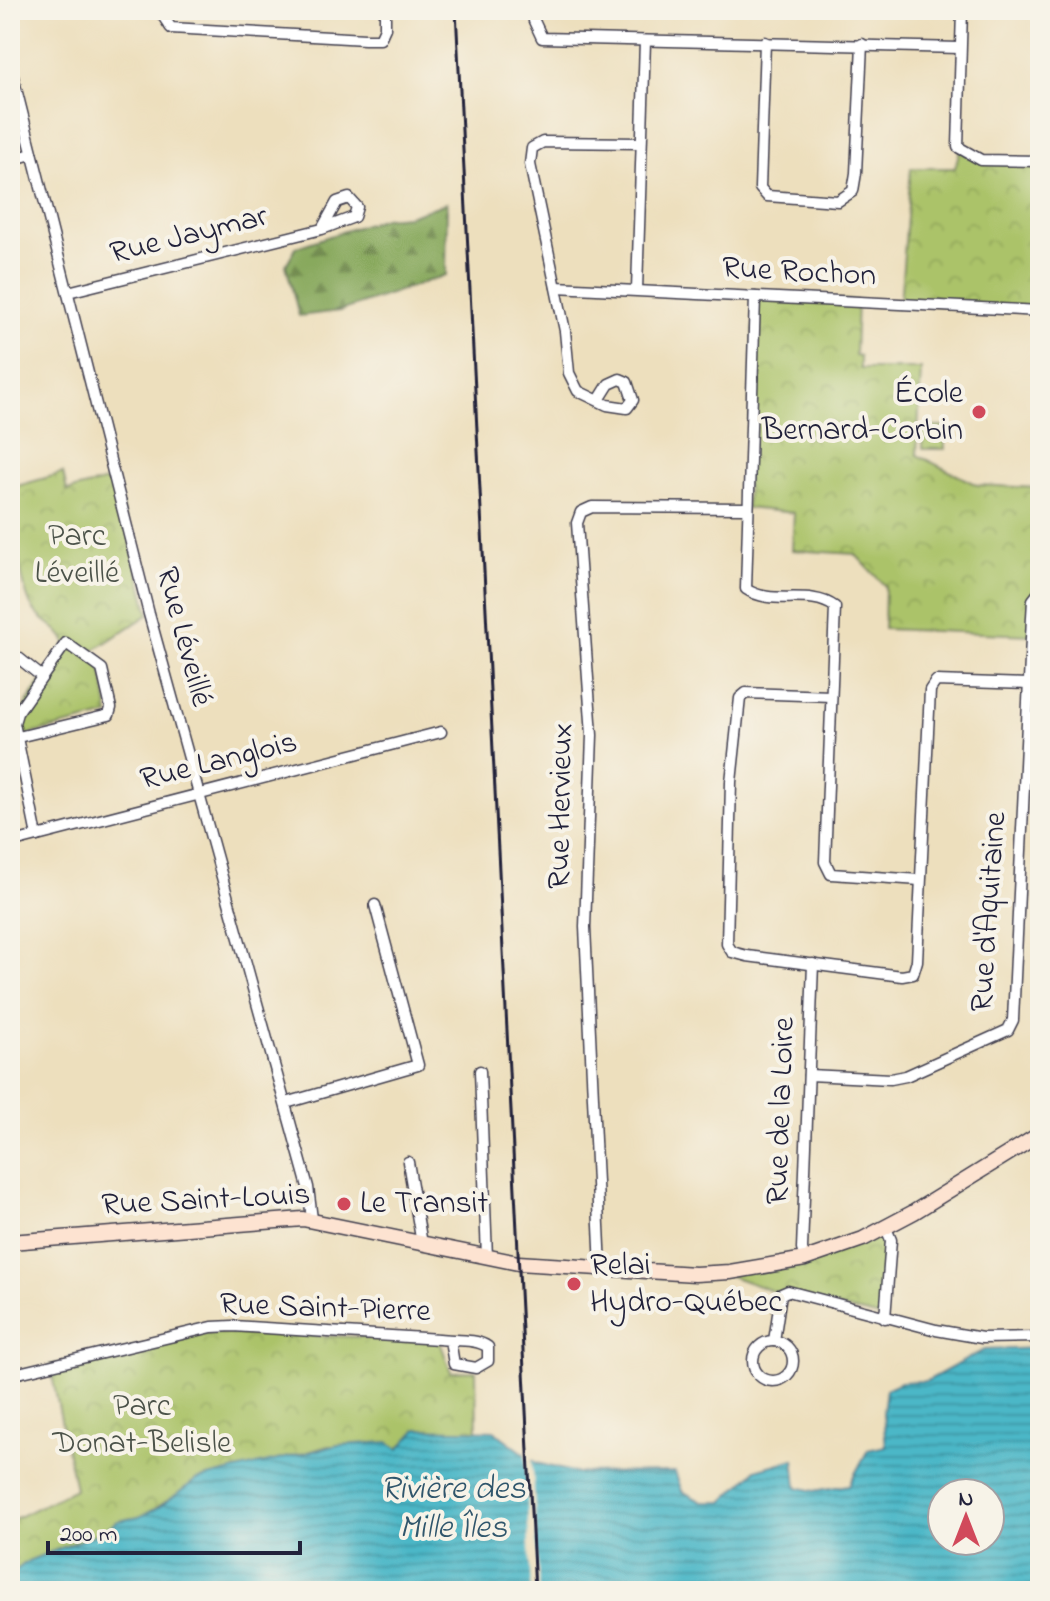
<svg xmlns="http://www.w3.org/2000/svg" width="1050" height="1601" font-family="'Indie Flower',sans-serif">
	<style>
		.forest { fill: url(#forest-firs); stroke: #55664c; stroke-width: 2 }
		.park { fill: url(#park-crowns); stroke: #667252; stroke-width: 2 }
		.water { fill: url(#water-rules); stroke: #366c81; stroke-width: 2; fill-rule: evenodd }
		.pier { fill: #eddfbd }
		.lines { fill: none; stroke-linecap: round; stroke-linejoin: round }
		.minor-casing { stroke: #403e4e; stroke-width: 13 }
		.secondary-casing { stroke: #403e4e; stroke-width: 17 }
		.minor { stroke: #fff; stroke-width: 10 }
		.secondary { stroke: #fde3d1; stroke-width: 14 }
		.rail { stroke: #22223b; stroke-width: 3 }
		.poi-dot { fill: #d1495b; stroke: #f7f3e8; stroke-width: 3 }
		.labels { text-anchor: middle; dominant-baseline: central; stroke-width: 8; stroke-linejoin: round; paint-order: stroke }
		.street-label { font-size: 32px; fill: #22223b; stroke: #f7f3e8 }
		.poi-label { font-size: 32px; fill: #22223b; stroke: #f7f3e8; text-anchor: start }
		.park-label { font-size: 32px; fill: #4b5249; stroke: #f7f3e8 }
		.water-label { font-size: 34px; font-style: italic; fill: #30566c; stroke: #f7f3e8 }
	</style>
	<defs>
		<pattern id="forest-firs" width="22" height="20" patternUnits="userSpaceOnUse" patternTransform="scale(2)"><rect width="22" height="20" fill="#88a95d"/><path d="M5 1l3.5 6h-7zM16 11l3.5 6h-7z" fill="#6f894e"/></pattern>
		<pattern id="park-crowns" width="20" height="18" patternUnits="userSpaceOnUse" patternTransform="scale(2)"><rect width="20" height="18" fill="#abc369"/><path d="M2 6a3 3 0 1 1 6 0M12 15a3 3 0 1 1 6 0" fill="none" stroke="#93a75c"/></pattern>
		<pattern id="water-rules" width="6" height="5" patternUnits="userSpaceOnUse" patternTransform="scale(2)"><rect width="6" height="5" fill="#4bb7c7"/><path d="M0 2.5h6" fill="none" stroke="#3e94a3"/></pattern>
	</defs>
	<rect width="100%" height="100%" fill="#f7f3e8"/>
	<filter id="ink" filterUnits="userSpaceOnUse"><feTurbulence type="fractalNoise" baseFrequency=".0125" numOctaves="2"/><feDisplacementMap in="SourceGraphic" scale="16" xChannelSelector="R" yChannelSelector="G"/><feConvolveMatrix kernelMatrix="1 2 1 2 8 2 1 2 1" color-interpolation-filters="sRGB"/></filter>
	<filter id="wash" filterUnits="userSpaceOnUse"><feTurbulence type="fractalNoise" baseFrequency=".006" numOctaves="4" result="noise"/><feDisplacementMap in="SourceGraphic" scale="32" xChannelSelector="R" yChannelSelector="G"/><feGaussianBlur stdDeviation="1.8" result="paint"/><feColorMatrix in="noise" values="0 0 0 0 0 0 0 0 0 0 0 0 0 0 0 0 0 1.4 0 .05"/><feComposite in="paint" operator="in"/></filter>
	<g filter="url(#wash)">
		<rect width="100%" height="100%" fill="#eddfbd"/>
		<polygon class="forest" points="447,203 446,275 340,311 299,316 286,265 296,247 384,218 408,216"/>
		<g class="park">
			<polygon points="960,149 970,157 1040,161 1040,311 900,303 911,168 955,168"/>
			<polygon points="755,297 857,301 855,355 860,356 860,369 921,369 917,455 977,485 1040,488 1040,591 1031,635 884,629 885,586 855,554 792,550 794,513 746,508"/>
			<polygon points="923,427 944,427 945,449 923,449"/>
			<path d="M63 473 67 491 115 479 149 614 87 655 102 669 109 715 14 738V723L66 643C59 626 40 622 32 607 21 588 10 511 10 488Z"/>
			<polygon points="886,1228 885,1318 781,1294 717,1271 772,1266"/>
			<polygon points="208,1333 439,1339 451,1372 476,1371 477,1435 405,1442 399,1449 328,1446 186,1489 145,1515 10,1574 10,1521 75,1489 50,1365"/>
		</g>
		<path class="water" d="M1040 1348V1591H10V1575L28 1561 97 1534 118 1521 139 1517 158 1508 196 1480 338 1445 388 1442 399 1449 417 1429 494 1431 537 1463 576 1473 675 1472 682 1491 702 1502H723L756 1470 794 1459 797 1487 814 1491 849 1485 868 1450 886 1446 883 1413 886 1389 901 1382 927 1381 984 1350ZM942 1493H990V1541H942Z"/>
		<polygon class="pier" points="525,1448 532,1454 539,1591 531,1591"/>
	</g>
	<g filter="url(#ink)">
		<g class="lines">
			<g class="minor-casing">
				<g id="minor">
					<polyline points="159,10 171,28 365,39 380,39 385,28 385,10"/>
					<polyline points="534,10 534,21 542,38 960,48"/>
					<polyline points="962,10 958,147 981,160 1040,161"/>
					<polyline points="765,42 760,188 767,196 838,201 853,191 856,173 862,44"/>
					<polyline points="10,65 149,614 308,1187 312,1219"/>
					<polyline points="10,160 32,154"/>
					<polyline points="556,287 1040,311"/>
					<polyline points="637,290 645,41"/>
					<polyline points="68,292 322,229 354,217 357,207 349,198 337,202 322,229"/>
					<path d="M755 297 746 589C772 607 809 588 835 607L825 862 831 874 920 880"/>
					<polyline points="599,400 609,384 620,379 627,382 633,400 627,408 607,405 578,391 569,373 565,331 530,164 532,148 543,142 641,143"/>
					<polyline points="10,651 41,676"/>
					<polyline points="831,696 746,693 740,698 731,782 727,944 732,952 747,956 902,976 913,974 917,961 930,690 936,681 1029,684"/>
					<polyline points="14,738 109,715 111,708 102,669 66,643 17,713 14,723 37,836"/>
					<polyline points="10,843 441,732"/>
					<polyline points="480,1071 487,1258"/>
					<polyline points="809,1075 891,1079 906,1076 1008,1030 1013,1020 1032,617 1033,600 1040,591"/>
					<polyline points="286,1103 418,1065 375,905"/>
					<polyline points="408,1162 422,1244"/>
					<polyline points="805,1259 802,1249 813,964"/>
					<polyline points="601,1268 585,927 592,735 577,523 581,512 592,507 746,508"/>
					<polyline points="885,1318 891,1240 886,1228"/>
					<polyline points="774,1341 781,1294 788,1291 936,1330 982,1338 1040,1337"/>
					<circle cx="773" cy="1361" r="20"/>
					<path d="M10 1375 212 1327 233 1326 439 1339C454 1341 476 1338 488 1347V1361L476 1368 454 1364 450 1340"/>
				</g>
			</g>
			<g class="secondary-casing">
				<polyline id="secondary" points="10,1242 303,1219 518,1263 695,1274 730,1272 805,1259 863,1239 914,1212 1040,1134"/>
			</g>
			<use href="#minor" class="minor"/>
			<use href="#secondary" class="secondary"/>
			<polyline class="rail" points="456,10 535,1591"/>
		</g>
	</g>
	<g class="poi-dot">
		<circle cx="979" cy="412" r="8"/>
		<circle cx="344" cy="1204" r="8"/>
		<circle cx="574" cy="1284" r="8"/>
	</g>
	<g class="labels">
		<g class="street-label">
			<text transform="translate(189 236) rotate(-14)">Rue Jaymar</text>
			<text transform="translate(799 273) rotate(3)">Rue Rochon</text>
			<text transform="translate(183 637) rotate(75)">Rue Léveillé</text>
			<text transform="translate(219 762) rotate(-14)">Rue Langlois</text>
			<text transform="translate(562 806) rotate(-89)">Rue Hervieux</text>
			<text transform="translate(990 912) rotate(-86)">Rue d'Aquitaine</text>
			<text transform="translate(782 1111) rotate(-88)">Rue de la Loire</text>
			<text transform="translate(206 1201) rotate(-3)">Rue Saint-Louis</text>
			<text transform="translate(325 1309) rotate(2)">Rue Saint-Pierre</text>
		</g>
		<g class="poi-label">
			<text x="963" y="394" text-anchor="end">École<tspan x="963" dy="37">Bernard-Corbin</tspan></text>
			<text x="360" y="1204">Le Transit</text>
			<text x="590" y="1266">Relai<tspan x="590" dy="37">Hydro-Québec</tspan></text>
		</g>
		<g class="park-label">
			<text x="77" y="537">Parc<tspan x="77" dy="37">Léveillé</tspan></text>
			<text x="142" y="1407">Parc<tspan x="142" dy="37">Donat-Belisle</tspan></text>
		</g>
		<g class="water-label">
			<text x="453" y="1490">Rivière des<tspan x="453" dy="39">Mille Îles</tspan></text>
		</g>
	</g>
	<rect width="1050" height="1601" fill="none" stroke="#f7f3e8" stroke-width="40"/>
	<g transform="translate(966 1517)"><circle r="38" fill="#f7f3e8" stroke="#a29fa3" stroke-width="2"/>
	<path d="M0-6L14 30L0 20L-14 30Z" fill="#d1495b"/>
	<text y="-12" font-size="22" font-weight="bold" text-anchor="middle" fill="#22223b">N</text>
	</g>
	<path d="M48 1541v12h252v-12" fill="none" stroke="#22223b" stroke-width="4"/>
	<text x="60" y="1541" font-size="24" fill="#22223b" stroke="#f7f3e8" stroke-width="6" paint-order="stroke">200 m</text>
</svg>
